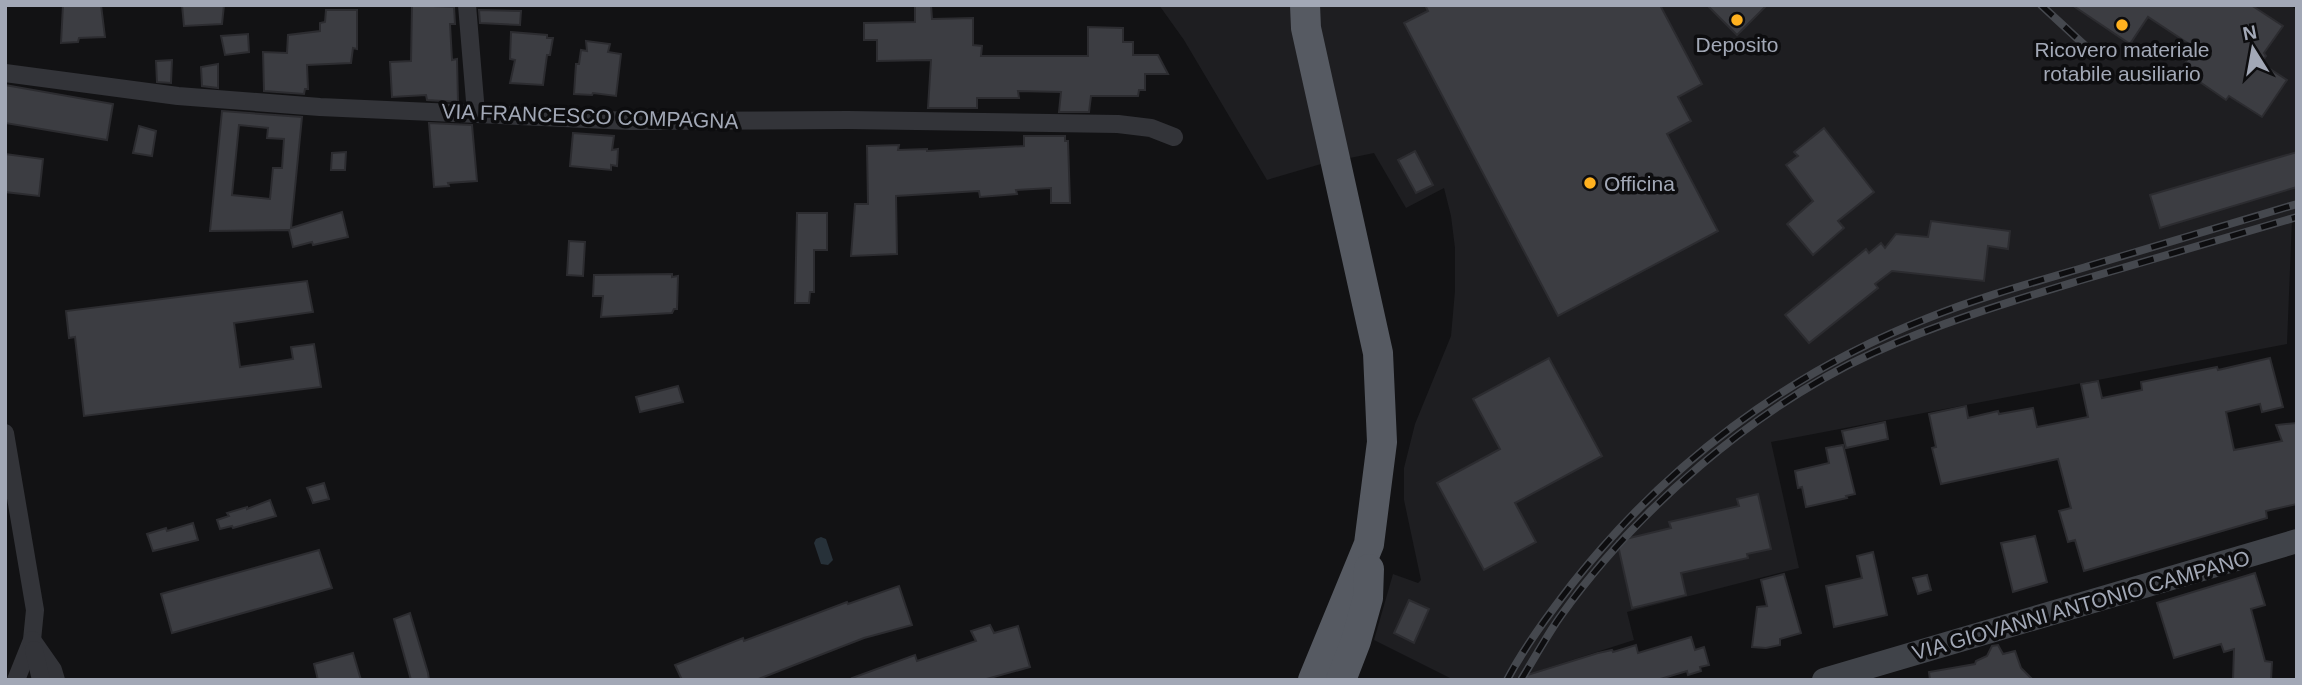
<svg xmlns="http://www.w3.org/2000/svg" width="2302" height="685" font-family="Helvetica,sans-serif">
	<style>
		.built { fill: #1e1e21 }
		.water { fill: #273139 }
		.building { fill: #3c3d42; stroke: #2c2c30; stroke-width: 2; fill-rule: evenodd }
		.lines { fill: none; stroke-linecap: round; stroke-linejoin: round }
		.minor { stroke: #333439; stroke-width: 18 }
		.secondary { stroke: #404349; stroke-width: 24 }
		.trunk { stroke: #565a62; stroke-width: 30 }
		.rail-casing { stroke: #45484e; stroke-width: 8 }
		.rail { stroke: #0d0d0f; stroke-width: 5; stroke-dasharray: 16; stroke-linecap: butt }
		.poi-dot { fill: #ffb11f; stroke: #0d0d0f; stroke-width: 2.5 }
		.labels { text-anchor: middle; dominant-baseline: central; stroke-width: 7; stroke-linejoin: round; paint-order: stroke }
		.poi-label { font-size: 21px; fill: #a2a8b6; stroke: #0d0d0f }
		.street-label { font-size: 21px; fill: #a2a8b6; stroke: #0d0d0f }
	</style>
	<rect width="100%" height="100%" fill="#121214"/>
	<polygon class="built" points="1159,5 2291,5 2297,11 2297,219 2292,219 2287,344 1771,442 1799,568 1627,612 1634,640 1510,680 1454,680 1374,640 1393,574 1418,583 1421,580 1404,500 1404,468 1415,424 1451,336 1455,291 1455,248 1451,216 1444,188 1406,208 1374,153 1321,164 1267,180 1184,40"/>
	<polygon class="water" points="821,537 826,539 833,560 828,565 821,564 814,543 816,539"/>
	<g class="building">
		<polygon points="63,5 101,5 105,37 79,38 78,42 61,43"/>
		<polygon points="182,5 224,5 222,24 184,26"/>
		<polygon points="412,5 454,7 455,24 450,24 452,60 457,59 458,102 427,100 426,95 392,97 390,62 411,61"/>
		<polygon points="915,5 931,5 932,19 973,18 973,45 982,46 981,56 1088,56 1088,27 1123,28 1123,42 1133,42 1133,55 1158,55 1168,74 1145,74 1145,90 1139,90 1138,96 1091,96 1089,112 1059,112 1061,92 1018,91 1019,98 977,98 977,108 928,108 931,60 877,61 877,40 864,40 864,23 915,22"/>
		<polygon points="1425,5 1660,5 1702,84 1678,97 1691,121 1667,134 1718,231 1558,316 1404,23 1428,11"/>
		<polygon points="1707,5 1767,5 1737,35"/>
		<polygon points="2072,5 2251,5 2283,26 2264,53 2266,56 2261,63 2287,80 2262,117 2229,96 2226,100 2181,69 2195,48 2148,17 2130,44"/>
		<polygon points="326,10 357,10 357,49 353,48 351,63 307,65 308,89 305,89 304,94 264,91 263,52 287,53 288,35 320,31 320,23 325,22"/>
		<polygon points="479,10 521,11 520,25 480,23"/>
		<polygon points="511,32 547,35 547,38 553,38 550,55 547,55 543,85 510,83 515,60 510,59"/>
		<polygon points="248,34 249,52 225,55 221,36"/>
		<polygon points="586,41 610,44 608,52 621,54 616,96 593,93 592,95 574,94 576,64 579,64 581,50 587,51"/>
		<polygon points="172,60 171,83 157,82 156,61"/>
		<polygon points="218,64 218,88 202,86 201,67"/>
		<polygon points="5,85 113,104 107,140 5,123"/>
		<path d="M222 111 302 117 291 228 342 212 348 237 313 245 312 242 293 247 289 230 210 231ZM239 125 268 128 267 138 284 139 282 168H273L270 199 232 195Z"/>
		<polygon points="429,123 472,125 477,181 448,183 449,186 434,187"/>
		<polygon points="139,126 156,131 152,156 133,153"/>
		<polygon points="1824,128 1874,192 1838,221 1844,228 1813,255 1787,224 1813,201 1786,165 1798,156 1794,152"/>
		<polygon points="573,133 614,136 612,150 618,149 617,166 611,165 611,170 570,166"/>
		<polygon points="1024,136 1065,136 1065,141 1068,141 1070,203 1051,203 1051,188 1016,190 1017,194 980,197 979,191 896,196 897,254 851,256 855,204 868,204 867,146 899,145 898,150 927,149 927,151 1024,146"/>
		<polygon points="1415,151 1433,185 1416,193 1398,160"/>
		<polygon points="346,152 345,170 331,170 332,153"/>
		<polygon points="2297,152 2297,187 2160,228 2150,195"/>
		<polygon points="5,154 43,159 39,196 5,192"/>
		<polygon points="797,213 827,213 827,250 814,250 814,292 810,292 809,303 795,303"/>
		<polygon points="1931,221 2010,231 2008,249 1988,246 1984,281 1892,271 1875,284 1878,288 1809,343 1785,315 1866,249 1869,253 1881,243 1885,248 1896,234 1928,237"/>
		<polygon points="569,241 585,242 583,276 567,275"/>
		<polygon points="672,274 672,277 678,276 677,309 674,309 672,313 601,317 603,296 593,296 594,275"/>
		<polygon points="307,281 313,312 234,323 240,367 293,359 291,347 314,344 321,387 84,416 75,337 69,338 66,311"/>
		<polygon points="1549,358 1602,456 1515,503 1536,542 1484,570 1437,483 1500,449 1473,399"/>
		<polygon points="2270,358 2283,407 2262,412 2260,404 2226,412 2234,450 2282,441 2276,425 2297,423 2297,504 2266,511 2267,518 2084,571 2075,540 2068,542 2059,511 2071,508 2058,459 1941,484 1932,448 1936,447 1929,414 1966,406 1968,418 1998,411 1999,414 2033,408 2037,427 2088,417 2081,384 2098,381 2102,398 2142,390 2141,382 2217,367 2218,370"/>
		<polygon points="678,386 683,402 640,412 636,397"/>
		<polygon points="1885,422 1888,439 1846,448 1842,431"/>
		<polygon points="1843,445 1855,494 1846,496 1847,498 1806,507 1802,487 1798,488 1795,471 1829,463 1826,448"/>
		<polygon points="324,483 329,499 313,503 307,488"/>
		<polygon points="1758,494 1771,549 1747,554 1748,558 1681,573 1686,595 1632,608 1617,541 1671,528 1669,522 1739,506 1737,499"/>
		<polygon points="270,500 276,516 233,528 232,526 220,529 217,520 229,516 227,513 247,507 247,509"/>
		<polygon points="193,523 198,540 153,551 147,534 166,528 167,531"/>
		<polygon points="2035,536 2047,582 2013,592 2001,543"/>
		<polygon points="319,550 332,588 172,633 161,594"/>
		<polygon points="1873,552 1887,615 1834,627 1826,586 1862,578 1857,556"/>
		<polygon points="2255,573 2265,605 2251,609 2265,661 2272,662 2271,680 2233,680 2234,649 2224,652 2221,644 2174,658 2157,603"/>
		<polygon points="1784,574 1801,633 1780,639 1780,645 1766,648 1752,647 1757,607 1767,606 1761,580"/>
		<polygon points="1927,575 1931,590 1918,594 1913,578"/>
		<polygon points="899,586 912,625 864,638 756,680 682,680 675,665 743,638 744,641 847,602 848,604"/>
		<polygon points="1409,600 1429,609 1414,643 1394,633"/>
		<polygon points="410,613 428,673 429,680 411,680 394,619"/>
		<polygon points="990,625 994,633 1018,626 1030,667 983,680 853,680 852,678 915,655 917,661 976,641 971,631"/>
		<polygon points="1691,637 1695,650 1704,647 1709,665 1700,667 1701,671 1688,675 1687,671 1657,680 1525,680 1524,676 1598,653 1612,650 1613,652 1636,645 1638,653"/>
		<polygon points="1998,645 2003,654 2015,651 2021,668 2033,680 1930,680 1929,672 1975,664 1976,661 1987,656 1992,646"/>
		<polygon points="353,653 361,680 318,680 314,664"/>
	</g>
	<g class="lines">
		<g class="minor">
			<polyline points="467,5 476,113"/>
			<polyline points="5,73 178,96 320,107 630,121 848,120 1118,124 1151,128 1174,137"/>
			<polyline points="5,433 35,610 32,640 16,680"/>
			<polyline points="32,640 53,670 56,680"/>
			<polyline points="34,650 41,680"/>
		</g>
		<polyline class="secondary" points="1824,680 2297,541"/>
		<g class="trunk">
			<polyline points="1305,5 1306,28 1378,353 1382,442 1369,544 1313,680"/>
			<polyline points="1341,680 1356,641 1368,598 1369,569"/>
		</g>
		<g class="rail-casing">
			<g id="rail">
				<polyline points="2041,5 2093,53"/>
				<path d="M1507 680C1525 646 1549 614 1572 584 1666 465 1787 373 1928 318 1980 297 2035 282 2089 266 2158 245 2228 225 2297 204"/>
				<path d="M1521 680C1534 659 1546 637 1560 617 1635 511 1755 407 1873 353 1939 323 2009 302 2078 281 2151 260 2224 238 2297 217"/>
			</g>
		</g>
		<use href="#rail" class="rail"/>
	</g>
	<g class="poi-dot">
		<circle cx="1737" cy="20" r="7"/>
		<circle cx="2122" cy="25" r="7"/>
		<circle cx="1590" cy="183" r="7"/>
	</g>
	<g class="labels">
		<g class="poi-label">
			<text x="1737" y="44">Deposito</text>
			<text x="2122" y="49">Ricovero materiale<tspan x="2122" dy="24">rotabile ausiliario</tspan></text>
			<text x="1604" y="183" text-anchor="start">Officina</text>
		</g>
		<g class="street-label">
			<text transform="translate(590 116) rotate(2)">VIA FRANCESCO COMPAGNA</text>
			<text transform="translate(2081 605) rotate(-16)">VIA GIOVANNI ANTONIO CAMPANO</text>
		</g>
	</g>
	<rect width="2302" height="685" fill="none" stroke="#a2a8b6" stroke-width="14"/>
	<g transform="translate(2253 49) rotate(349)" stroke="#0d0d0f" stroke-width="5" paint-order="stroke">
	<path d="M0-5L12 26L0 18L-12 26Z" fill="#a2a8b6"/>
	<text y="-10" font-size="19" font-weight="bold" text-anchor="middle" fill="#a2a8b6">N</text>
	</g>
</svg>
